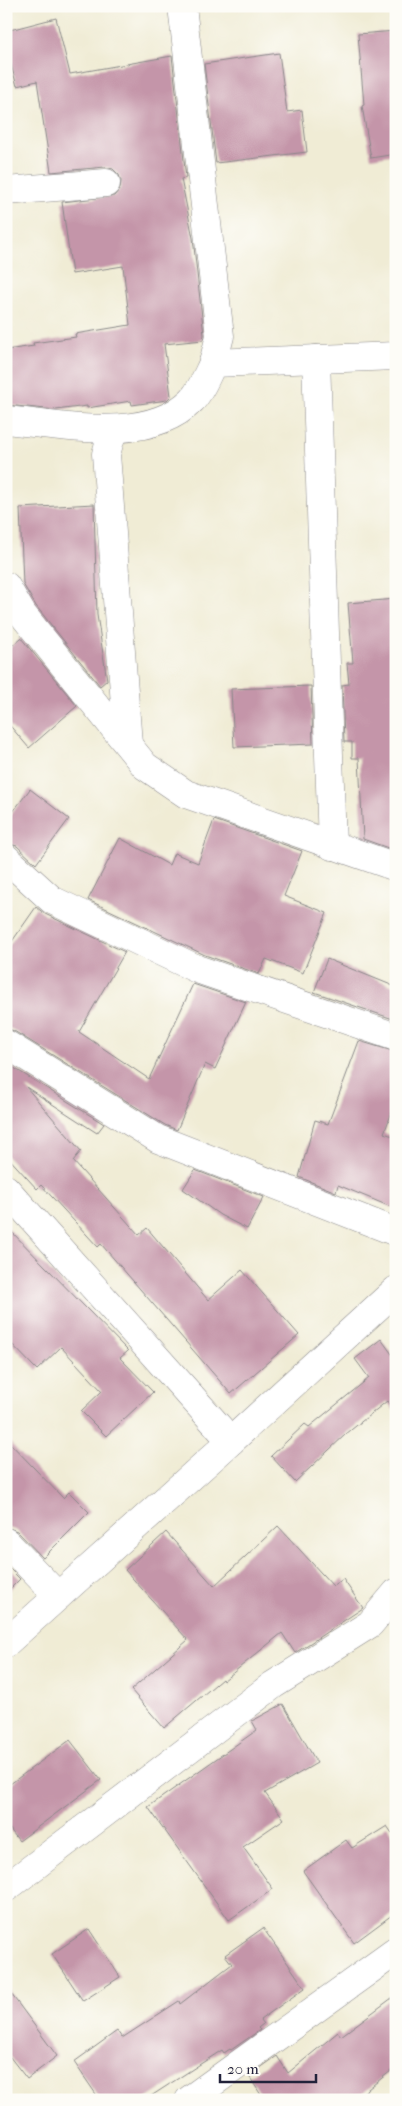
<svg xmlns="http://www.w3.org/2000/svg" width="402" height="2106" font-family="'IM FELL French Canon',serif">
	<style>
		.building { fill: #c495a9 }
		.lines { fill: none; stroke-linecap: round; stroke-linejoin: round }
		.street-casing { stroke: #898788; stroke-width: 29 }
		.street { stroke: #fff; stroke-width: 28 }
	</style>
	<rect width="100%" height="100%" fill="#fdfcf7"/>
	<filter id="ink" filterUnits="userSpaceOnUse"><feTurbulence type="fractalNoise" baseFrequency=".02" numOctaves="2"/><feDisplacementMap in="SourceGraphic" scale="10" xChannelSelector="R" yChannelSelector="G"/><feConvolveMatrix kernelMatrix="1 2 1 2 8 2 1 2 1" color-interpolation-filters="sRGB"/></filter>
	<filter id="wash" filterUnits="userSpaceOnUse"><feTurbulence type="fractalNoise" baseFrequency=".0096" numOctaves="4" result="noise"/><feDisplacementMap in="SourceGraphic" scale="20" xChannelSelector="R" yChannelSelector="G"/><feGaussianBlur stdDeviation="1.12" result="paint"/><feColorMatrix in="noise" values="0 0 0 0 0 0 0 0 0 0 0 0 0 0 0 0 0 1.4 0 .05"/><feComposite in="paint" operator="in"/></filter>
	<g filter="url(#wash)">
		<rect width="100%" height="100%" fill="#f0ecd5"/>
		<g id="blocks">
			<g class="building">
				<polygon points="56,18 70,74 172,56 186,178 181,179 193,238 204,335 203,340 164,344 171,396 167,400 132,405 131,401 87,408 87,406 56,410 6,405 6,350 34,346 33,343 76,337 75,334 130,325 123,266 72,274 62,202 114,196 120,189 121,181 119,175 113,169 105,167 51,172 37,81 17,86 6,47 6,31"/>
				<polygon points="396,31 396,154 371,158 362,106 364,105 358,34"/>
				<polygon points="279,53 287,112 302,110 307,152 216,163 204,64"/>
				<polygon points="94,504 97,615 107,680 100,686 36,606 23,584 20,508"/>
				<polygon points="396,599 396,849 391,849 363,839 359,758 352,758 352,742 344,742 342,685 349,684 347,663 353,663 348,603"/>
				<polygon points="21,638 77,706 29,748 6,721 6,651"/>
				<polygon points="311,686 313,744 234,747 231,689"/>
				<polygon points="30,789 69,819 36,864 17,846 6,843 6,821"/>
				<polygon points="214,820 302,851 284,896 327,913 303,973 266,959 259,974 205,955 88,900 120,838 169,865 174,853 198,863"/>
				<polygon points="36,907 45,914 125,952 79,1032 149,1079 193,984 246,1002 215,1069 205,1064 177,1130 165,1125 14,1031 6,1028 6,950"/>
				<polygon points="327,959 396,987 396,1020 314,992"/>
				<polygon points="359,1041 396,1052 396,1101 384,1133 396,1137 396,1209 338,1185 336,1192 299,1177 315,1120 328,1124"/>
				<polygon points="6,1063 104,1124 97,1133 26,1087 81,1151 73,1161 139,1235 147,1228 208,1300 242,1270 299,1335 231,1394 101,1244 98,1247 41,1185 37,1189 6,1155"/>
				<polygon points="195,1170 264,1197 247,1229 220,1215 183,1189"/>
				<polygon points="6,1226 128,1351 120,1358 153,1392 106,1436 81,1411 102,1391 61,1347 37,1370 6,1338"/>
				<polygon points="381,1339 394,1357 396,1356 396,1413 387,1401 346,1434 295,1482 271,1456 305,1424 309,1427 369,1378 355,1359"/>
				<polygon points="6,1439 63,1498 69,1492 89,1512 43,1558 17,1531 6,1527"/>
				<polygon points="278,1526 333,1586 343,1579 363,1608 295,1653 282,1633 223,1681 222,1679 164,1728 131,1690 188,1640 125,1570 166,1532 214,1586"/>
				<polygon points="6,1565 20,1579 6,1593"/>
				<polygon points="283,1704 317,1763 265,1793 284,1819 243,1847 273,1889 229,1920 148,1807 257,1730 252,1721"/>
				<polygon points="70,1740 101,1780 19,1841 6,1824 6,1787"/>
				<polygon points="387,1826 396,1839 396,1912 354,1943 303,1871 346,1840 352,1848"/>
				<polygon points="263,1928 305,1988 260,2020 263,2024 258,2028 260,2030 231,2050 230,2049 224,2053 222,2050 145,2100 100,2100 74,2062 117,2031 122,2038 179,2001 180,2004 232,1964 225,1955"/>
				<polygon points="89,1929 120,1977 83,2001 52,1954"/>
				<polygon points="6,1987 57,2056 27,2079 6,2052"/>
				<polygon points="396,1995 396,2067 354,2100 255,2100 261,2095 249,2076 277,2056 288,2073 338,2032 341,2036"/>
			</g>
		</g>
	</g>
	<g filter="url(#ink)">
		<use href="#blocks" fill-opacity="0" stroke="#898788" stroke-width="1"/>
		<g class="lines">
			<g class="street-casing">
				<g id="street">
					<polyline points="182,6 220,336 213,363"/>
					<polyline points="6,191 106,183"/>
					<polyline points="316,359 332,846"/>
					<path d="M6 420C61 425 148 445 192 400 201 391 207 375 213 363L396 356"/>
					<polyline points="113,430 106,454 128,744"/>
					<polyline points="6,586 23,615 145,766 186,794 396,867"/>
					<polyline points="6,858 52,900 197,969 396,1037"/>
					<polyline points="6,1044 158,1139 396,1232"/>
					<polyline points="6,1189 231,1441 6,1643"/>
					<polyline points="231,1441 396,1290"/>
					<polyline points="6,1542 58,1596"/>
					<polyline points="6,1888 273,1685 370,1624 396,1593"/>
					<polyline points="189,2100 396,1951"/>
				</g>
			</g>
			<use href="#street" class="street"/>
		</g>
	</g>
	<rect width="402" height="2106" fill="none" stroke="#fdfcf7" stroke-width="25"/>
	<path d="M220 2074v8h96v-8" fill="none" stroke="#22223b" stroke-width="2.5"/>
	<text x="227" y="2074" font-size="15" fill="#22223b" stroke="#fdfcf7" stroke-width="4" paint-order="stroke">20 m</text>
</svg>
